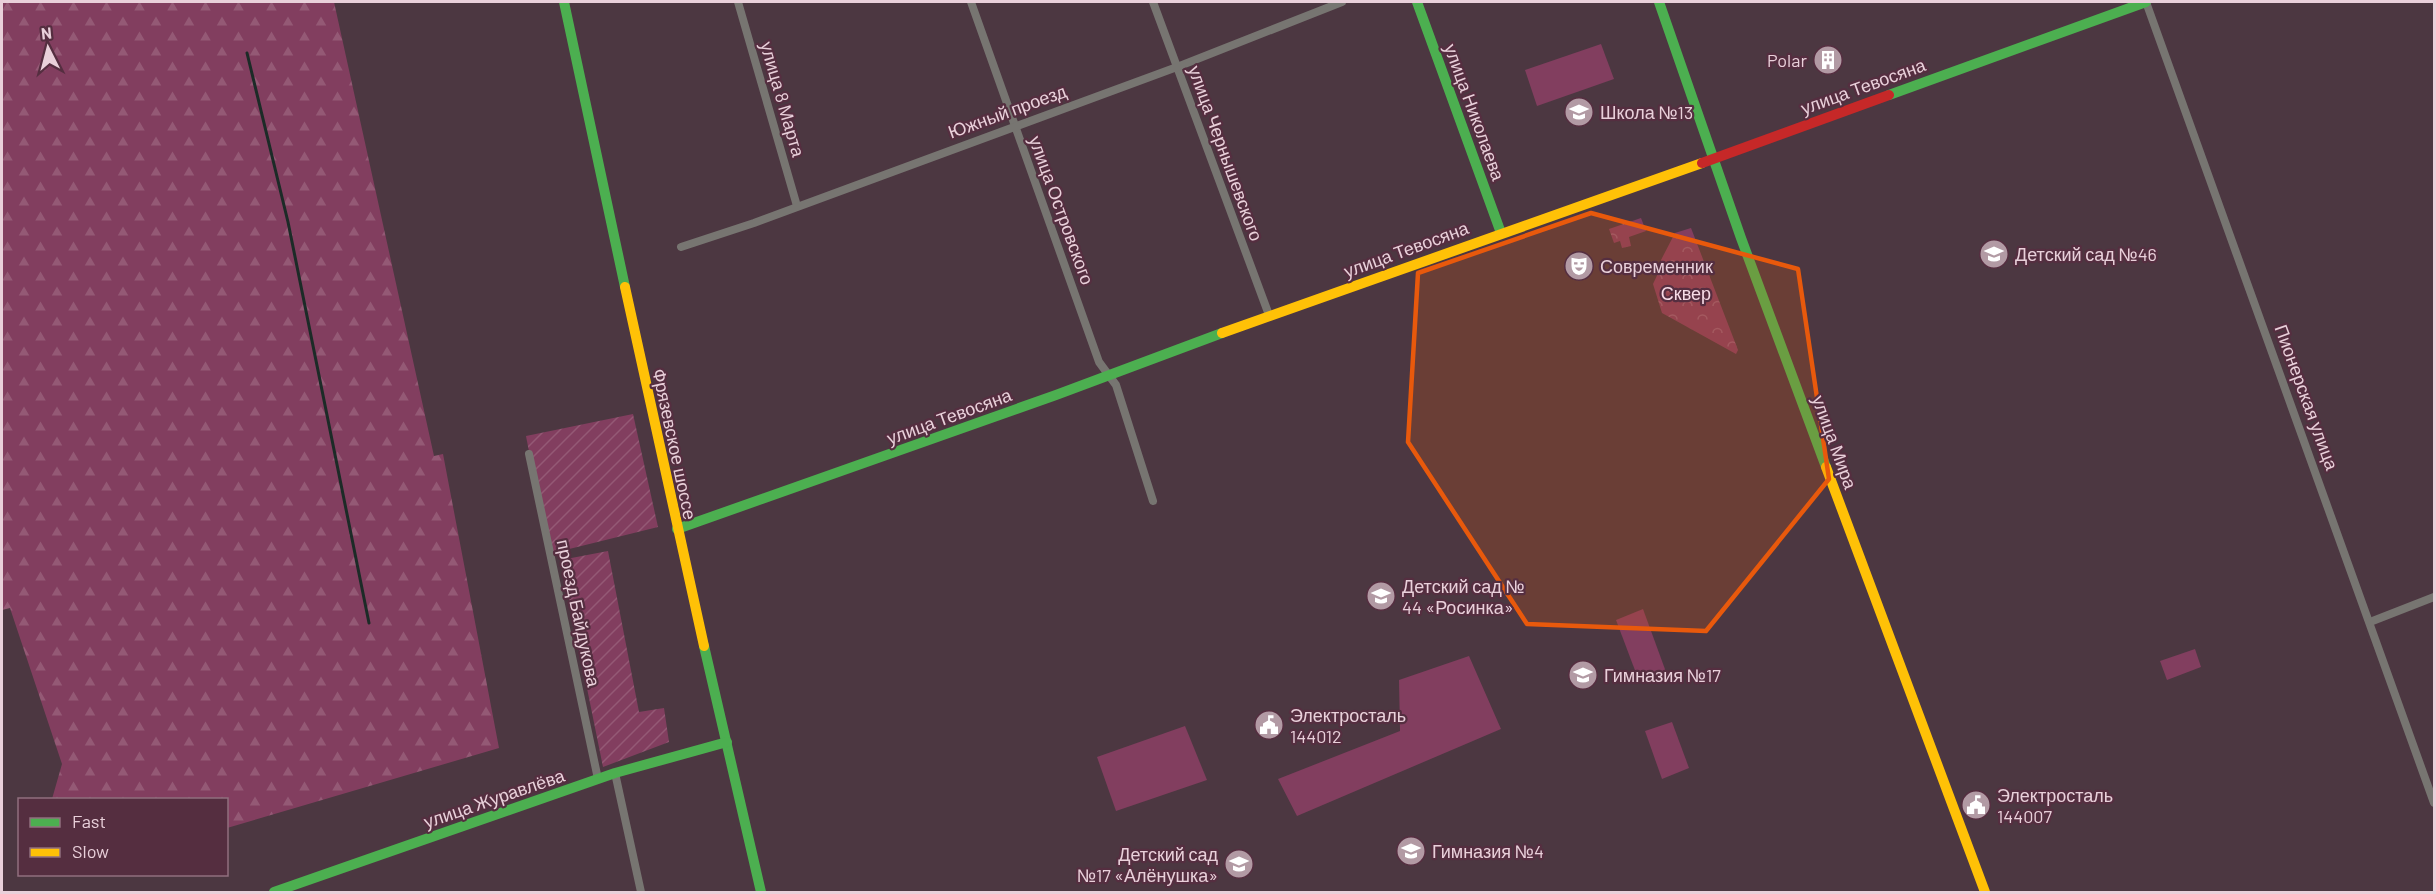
<svg xmlns="http://www.w3.org/2000/svg" width="2436" height="894" font-family="Barlow,sans-serif">
	<style>
		.grass { fill: #823e5f }
		.forest { fill: url(#forest-firs) }
		.park { fill: url(#park-crowns) }
		.garden { fill: url(#garden-furrows) }
		.lines { fill: none; stroke-linecap: round; stroke-linejoin: round }
		.stream { stroke: #1c2b27; stroke-width: 3 }
		.street { stroke: #777571; stroke-width: 8 }
		.fast { stroke: #4caf50; stroke-width: 10 }
		.slow { stroke: #ffc107; stroke-width: 10 }
		.jam { stroke: #c62828; stroke-width: 10 }
		.marked { fill: #e8590c; fill-opacity: 0.2; stroke: #e8590c; stroke-width: 4.5; stroke-linejoin: round }
		.labels { text-anchor: middle; dominant-baseline: central; stroke-width: 4.5; stroke-linejoin: round; paint-order: stroke }
		.poi-label { font-size: 18px; fill: #e9d0da; stroke: #552e40; text-anchor: start }
		.street-label { font-size: 18px; fill: #e9d0da; stroke: #552e40 }
		.park-label { font-size: 18px; fill: #f8dce7; stroke: #552e40 }
	</style>
	<defs>
		<pattern id="forest-firs" width="22" height="20" patternUnits="userSpaceOnUse" patternTransform="scale(1.5)"><rect width="22" height="20" fill="#823e5f"/><path d="M5 1l3.5 6h-7zM16 11l3.5 6h-7z" fill="#945975"/></pattern>
		<pattern id="park-crowns" width="20" height="18" patternUnits="userSpaceOnUse" patternTransform="scale(1.5)"><rect width="20" height="18" fill="#823e5f"/><path d="M2 6a3 3 0 1 1 6 0M12 15a3 3 0 1 1 6 0" fill="none" stroke="#945975"/></pattern>
		<pattern id="garden-furrows" width="10" height="10" patternUnits="userSpaceOnUse" patternTransform="scale(1.5)"><rect width="10" height="10" fill="#823e5f"/><path d="M-1 1l2-2M0 10L10 0M9 11l2-2" fill="none" stroke="#945975"/></pattern>
	</defs>
	<rect width="100%" height="100%" fill="#4c3741"/>
	<g class="grass">
		<polygon points="1601,44 1614,79 1537,106 1525,70"/>
		<polygon points="1643,609 1666,672 1639,681 1616,620"/>
		<polygon points="2195,649 2201,667 2167,680 2160,661"/>
		<polygon points="1469,656 1501,729 1297,816 1278,779 1400,731 1399,680"/>
		<polygon points="1672,722 1689,768 1662,779 1645,731"/>
		<polygon points="1185,726 1207,780 1116,811 1097,757"/>
	</g>
	<polygon class="forest" points="2,2 334,2 434,456 443,454 499,748 227,828 226,800 52,799 62,764 10,608 2,610"/>
	<g class="park">
		<polygon points="1641,218 1646,231 1629,237 1631,246 1622,248 1620,241 1614,243 1609,229"/>
		<polygon points="1691,228 1738,350 1736,354 1662,313 1653,284 1661,267 1661,260 1675,233"/>
	</g>
	<g class="garden">
		<polygon points="633,414 658,527 549,554 526,436"/>
		<polygon points="608,551 639,712 664,708 669,742 603,767 561,560"/>
	</g>
	<g class="lines">
		<polyline class="stream" points="247,53 288,222 369,623"/>
		<g class="street">
			<polyline points="738,2 797,206"/>
			<polyline points="971,2 1099,362 1116,385 1153,501"/>
			<polyline points="1153,2 1269,315"/>
			<polyline points="2146,2 2434,803"/>
			<polyline points="681,247 754,223 1177,67 1342,2"/>
			<polyline points="529,454 598,779"/>
			<polyline points="2370,622 2434,597"/>
			<polyline points="615,773 641,892"/>
		</g>
		<g class="fast">
			<polyline points="564,2 625,287"/>
			<polyline points="1417,2 1501,233"/>
			<polyline points="1659,2 1741,238 1826,467"/>
			<polyline points="1889,95 2146,2"/>
			<polyline points="677,529 1056,395 1222,333"/>
			<polyline points="704,646 761,892"/>
			<polyline points="274,892 615,773 727,742"/>
		</g>
		<g class="slow">
			<polyline points="625,287 704,646"/>
			<polyline points="1222,333 1702,163"/>
			<polyline points="1826,467 1985,892"/>
		</g>
		<polyline class="jam" points="1702,163 1889,95"/>
	</g>
	<path class="marked" d="M1591 213 1798 269 1829 479 1706 631 1527 624 1408 442 1418 273Z"/>
	<defs>
		<g id="building-disc" transform="scale(1.5)"><circle r="9.5" fill="#b29aa4" stroke="#552e40"/><path d="M-4-6H4V6H1V3H-1V6H-4ZM-2.5-4.3h1.7v1.8h-1.7ZM.8-4.3h1.7v1.8H.8ZM-2.5-1h1.7V.8h-1.7ZM.8-1h1.7V.8H.8Z" fill="#fff"/></g>
		<g id="school-disc" transform="scale(1.5)"><circle r="9.5" fill="#b29aa4" stroke="#552e40"/><path d="M0-5L7-2L0 1L-7-2ZM-4 1L0 2.5L4 1V4Q0 6-4 4Z" fill="#fff"/></g>
		<g id="theatre-disc" transform="scale(1.5)"><circle r="9.5" fill="#b29aa4" stroke="#552e40"/><path d="M-5-5.5Q0-4 5-5.5V0Q5 5 0 6Q-5 5-5 0ZM-3.3-2.5H-1v1.5H-3.3ZM1-2.5H3.3v1.5H1ZM-2.8 1Q0 5.5 2.8 1Z" fill="#fff"/></g>
		<g id="civic-disc" transform="scale(1.5)"><circle r="9.5" fill="#b29aa4" stroke="#552e40"/><path d="M-.6-6.5H3V-4.5H.6V-3L4-1V1h2V6H-6V1h2V-1L-.6-3ZM-1.2 2.5V6h2.4V2.5Z" fill="#fff"/></g>
	</defs>
	<g fill-rule="evenodd">
		<use href="#building-disc" x="1828" y="60"/>
		<use href="#school-disc" x="1579" y="112"/>
		<use href="#school-disc" x="1994" y="254"/>
		<use href="#theatre-disc" x="1579" y="266"/>
		<use href="#school-disc" x="1381" y="596"/>
		<use href="#school-disc" x="1583" y="675"/>
		<use href="#civic-disc" x="1269" y="725"/>
		<use href="#civic-disc" x="1976" y="805"/>
		<use href="#school-disc" x="1411" y="851"/>
		<use href="#school-disc" x="1239" y="864"/>
	</g>
	<g class="labels">
		<g class="poi-label">
			<text x="1807" y="60" text-anchor="end">Polar</text>
			<text x="1600" y="112">Школа №13</text>
			<text x="2015" y="254">Детский сад №46</text>
			<text x="1600" y="266">Современник</text>
			<text x="1402" y="586">Детский сад №<tspan x="1402" dy="21">44 «Росинка»</tspan></text>
			<text x="1604" y="675">Гимназия №17</text>
			<text x="1290" y="715">Электросталь<tspan x="1290" dy="21">144012</tspan></text>
			<text x="1997" y="795">Электросталь<tspan x="1997" dy="21">144007</tspan></text>
			<text x="1432" y="851">Гимназия №4</text>
			<text x="1218" y="854" text-anchor="end">Детский сад<tspan x="1218" dy="21">№17 «Алёнушка»</tspan></text>
		</g>
		<g class="street-label">
			<text transform="translate(1863 86) rotate(-20)">улица Тевосяна</text>
			<text transform="translate(783 99) rotate(74)">улица 8 Марта</text>
			<text transform="translate(1007 111) rotate(-20)">Южный проезд</text>
			<text transform="translate(1475 112) rotate(70)">улица Николаева</text>
			<text transform="translate(1226 153) rotate(70)">улица Чернышевского</text>
			<text transform="translate(1062 210) rotate(70)">улица Островского</text>
			<text transform="translate(1406 249) rotate(-20)">улица Тевосяна</text>
			<text transform="translate(2307 397) rotate(70)">Пионерская улица</text>
			<text transform="translate(949 416) rotate(-20)">улица Тевосяна</text>
			<text transform="translate(1835 442) rotate(70)">улица Мира</text>
			<text transform="translate(675 444) rotate(78)">Фрязевское шоссе</text>
			<text transform="translate(579 613) rotate(78)">проезд Байдукова</text>
			<text transform="translate(494 798) rotate(-19)">улица Журавлёва</text>
		</g>
		<g class="park-label">
			<text x="1686" y="293">Сквер</text>
		</g>
	</g>
	<rect width="2436" height="894" fill="none" stroke="#e9d0da" stroke-width="6"/>
	<rect x="18" y="798" width="210" height="78" fill="#552e40" stroke="#906f7e" stroke-width="1.5"/>
	<rect x="30" y="818" width="30" height="9" fill="#4caf50" stroke="#906f7e" stroke-width="1.5"/>
	<text x="72" y="828" font-size="18" fill="#e9d0da">Fast</text>
	<rect x="30" y="848" width="30" height="9" fill="#ffc107" stroke="#906f7e" stroke-width="1.5"/>
	<text x="72" y="858" font-size="18" fill="#e9d0da">Slow</text>
	<g transform="translate(48 48) rotate(354)" stroke="#552e40" stroke-width="4.5" paint-order="stroke">
	<path d="M0-4.5L10 22L0 15L-10 22Z" fill="#e9d0da"/>
	<text y="-9" font-size="16" font-weight="bold" text-anchor="middle" fill="#e9d0da">N</text>
	</g>
</svg>
